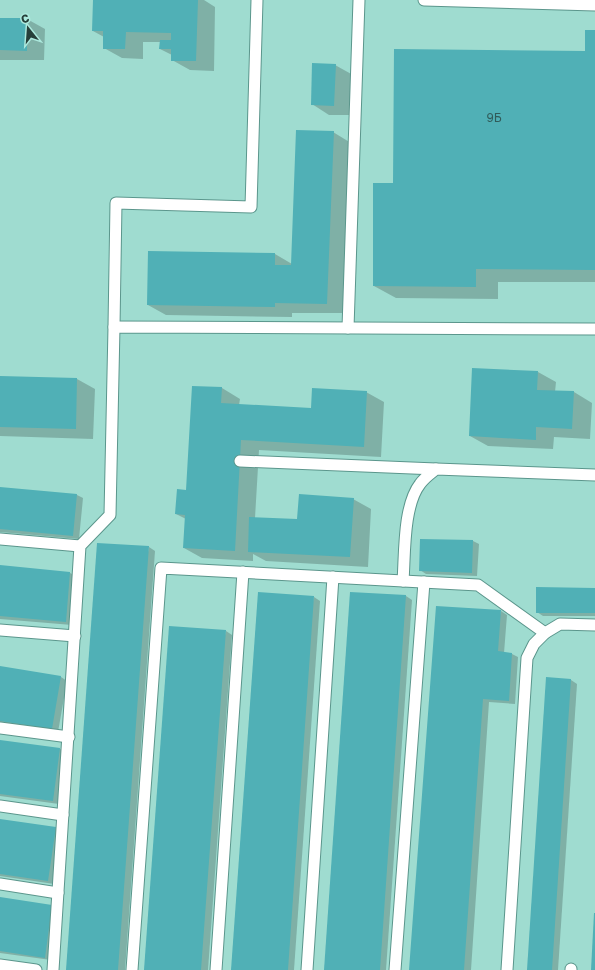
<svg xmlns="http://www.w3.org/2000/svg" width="595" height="970" font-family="'Golos Text',sans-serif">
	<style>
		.shadow { fill: #0003 }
		.building { fill: #50b0b6 }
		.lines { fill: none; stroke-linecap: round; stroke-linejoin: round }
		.lane-casing { stroke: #5b968c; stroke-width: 13 }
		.lane { stroke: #fff; stroke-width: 11 }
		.labels { text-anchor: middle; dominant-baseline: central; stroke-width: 3.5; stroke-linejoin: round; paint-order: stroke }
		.number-label { font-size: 12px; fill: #305b59 }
	</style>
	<rect width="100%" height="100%" fill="#9fdcd0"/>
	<g class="shadow">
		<polygon points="94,0 204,0 215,7 214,71 190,70 172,60 172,55 160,49 161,42 143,42 143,59 122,58 104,48 104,37 93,31"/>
		<polygon points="0,19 27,19 45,29 44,60 0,60"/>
		<polygon points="595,31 595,282 498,282 498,299 396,298 374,286 394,184 586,52"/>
		<polygon points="335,65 353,75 352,115 329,115 312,104"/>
		<polygon points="333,132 351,143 345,313 292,313 292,317 166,315 148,305 149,252 275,254 292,264"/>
		<polygon points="538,372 556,382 555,392 574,392 592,403 590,439 554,437 553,449 488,446 470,436"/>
		<polygon points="0,377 77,379 95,389 93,439 0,436"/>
		<polygon points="193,387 222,388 240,399 239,405 312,409 366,392 384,402 381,457 259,450 255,518 298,520 353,499 371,509 368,567 266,561 253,554 253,561 202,558 184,548 186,519 176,514 187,491"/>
		<polygon points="0,488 77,495 83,498 79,539 0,532"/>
		<polygon points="473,541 479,544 477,576 426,574 420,570"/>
		<polygon points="149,547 155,551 125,970 67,970"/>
		<polygon points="0,566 70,573 76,576 72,625 0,619"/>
		<polygon points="595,589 595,616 543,616 537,612"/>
		<polygon points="351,593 406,596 412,600 386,970 325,970"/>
		<polygon points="314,597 320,601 294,970 232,970"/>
		<polygon points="501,611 507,615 504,653 512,654 518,657 515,704 489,702 471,970 410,970"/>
		<polygon points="226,631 232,635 208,970 145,970"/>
		<polygon points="0,667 61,677 67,681 58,732 0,723"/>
		<polygon points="547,678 571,680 577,684 558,970 528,970"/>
		<polygon points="0,741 60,749 66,752 59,804 0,796"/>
		<polygon points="0,820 55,828 61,832 54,884 0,876"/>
		<polygon points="0,898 52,906 51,960 0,953"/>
	</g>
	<g class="building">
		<polygon points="93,0 198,0 196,61 171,61 171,49 159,49 160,40 171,40 171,33 126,32 125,49 103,49 103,31 92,31"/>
		<polygon points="0,18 27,18 27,51 0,50"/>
		<polygon points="585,30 595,30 595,270 476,269 476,287 373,286 373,183 393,183 394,49 585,51"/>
		<polygon points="312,63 336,64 334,106 311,105"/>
		<polygon points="296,130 334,131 327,304 275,303 275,307 147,305 148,251 275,253 275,265 291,265"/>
		<polygon points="472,368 538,371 537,390 574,391 572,429 536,427 536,440 469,436"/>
		<polygon points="0,376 77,378 76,429 0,427"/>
		<polygon points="192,386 222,387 221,403 311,408 312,388 367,391 364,447 241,440 235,551 183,548 185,515 175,514 177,489 186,490"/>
		<polygon points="0,487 77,494 73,536 0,529"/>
		<polygon points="299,494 354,498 350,557 248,552 249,517 297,519"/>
		<polygon points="420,539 473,540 472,573 419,571"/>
		<polygon points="97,543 149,546 118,970 66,970"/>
		<polygon points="0,565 70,572 66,622 0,616"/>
		<polygon points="536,587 595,588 595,613 536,613"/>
		<polygon points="258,592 314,596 288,970 231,970"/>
		<polygon points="350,592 406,595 380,970 324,970"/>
		<polygon points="436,606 501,610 498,651 512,653 509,701 483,699 464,970 409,970"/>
		<polygon points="169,626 226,630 201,970 144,970"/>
		<polygon points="0,666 61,676 52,729 0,721"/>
		<polygon points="546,677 571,679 552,970 527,970"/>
		<polygon points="0,740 60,748 53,801 0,794"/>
		<polygon points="0,819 56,827 48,881 0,874"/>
		<polygon points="0,897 52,905 45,958 0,951"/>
		<polygon points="594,913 595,913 595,970 591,970"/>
	</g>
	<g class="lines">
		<g class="lane-casing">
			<g id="lane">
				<polyline points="424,0 595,5"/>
				<polyline points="114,327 116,203 251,207 257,0"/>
				<polyline points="348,328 359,0"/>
				<polyline points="240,461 436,469"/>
				<polyline points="0,539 80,546"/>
				<path d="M403 581C405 554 403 506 420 484 424 478 431 473 436 469L595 475"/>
				<polyline points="0,630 75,636"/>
				<polyline points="0,728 69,737"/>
				<polyline points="0,806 63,815"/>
				<polyline points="0,884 58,893"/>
				<polyline points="0,965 36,970"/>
				<polyline points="53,970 80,546 110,515 114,327 595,329"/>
				<polyline points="132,970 161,568 478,585 545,633"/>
				<polyline points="216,970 243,572"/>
				<polyline points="307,970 333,577"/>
				<polyline points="395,970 424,582"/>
				<polyline points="507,970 527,658 534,644 545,633 560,624 595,625"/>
				<polyline points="571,970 571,969"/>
			</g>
		</g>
		<use href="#lane" class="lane"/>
	</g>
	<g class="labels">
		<g class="number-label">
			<text x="494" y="117">9Б</text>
		</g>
	</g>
	<g transform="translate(28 28) rotate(343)" stroke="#ace9dd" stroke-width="3" paint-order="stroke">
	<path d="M0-3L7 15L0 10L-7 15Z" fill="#263f3a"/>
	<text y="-6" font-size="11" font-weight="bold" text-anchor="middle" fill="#263f3a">С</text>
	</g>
</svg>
